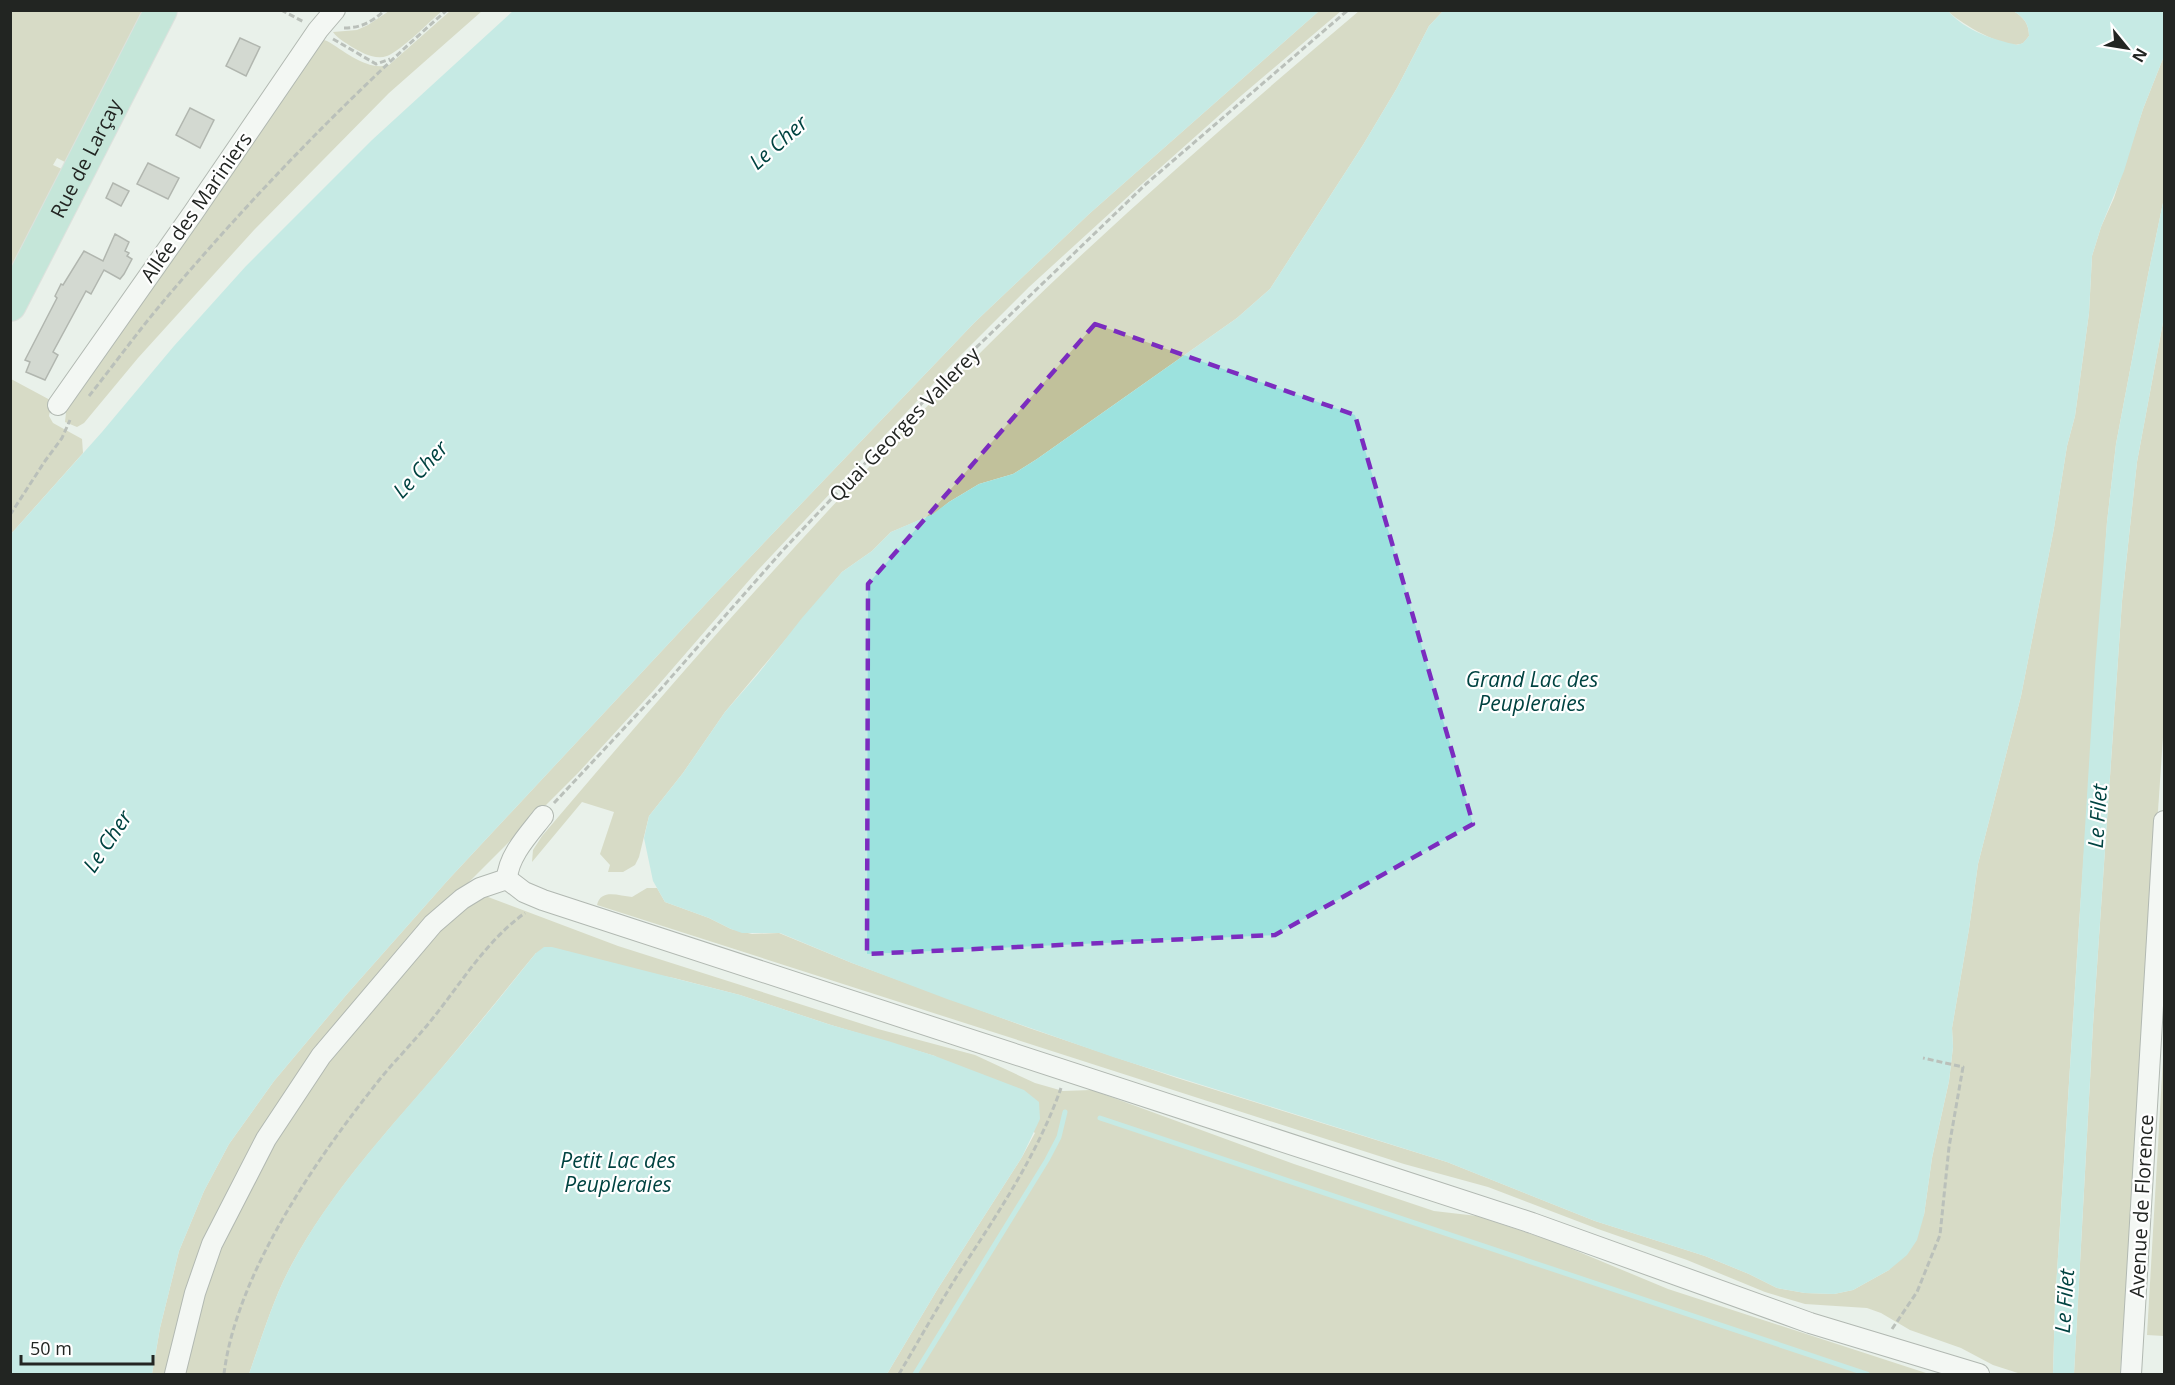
<svg xmlns="http://www.w3.org/2000/svg" width="2175" height="1385" font-family="'Open Sans',sans-serif">
	<style>
		.green { fill: #c1c19b }
		.water { fill: #9ce2de }
		.lines { fill: none; stroke-linecap: round; stroke-linejoin: round }
		.stream { stroke: #9ce2de; stroke-width: 5 }
		.building { fill: #b8bcb4; stroke: #6d7069; stroke-width: 1.5 }
		.minor-casing { stroke: #6e756f; stroke-width: 22 }
		.primary-casing { stroke: #cecfce; stroke-width: 34 }
		.path { stroke: #818681; stroke-width: 3; stroke-dasharray: 6 3; stroke-linecap: butt }
		.minor { stroke: #fff; stroke-width: 20 }
		.primary { stroke: #9ad9c6; stroke-width: 32 }
		.marked { fill: none; stroke: #7b2cbf; stroke-width: 4.5; stroke-dasharray: 12 8; stroke-linejoin: round }
		.labels { text-anchor: middle; dominant-baseline: central; stroke-width: 4.5; stroke-linejoin: round; paint-order: stroke }
		.street-label { font-size: 20px; fill: #222522; stroke: #fff }
		.water-label { font-size: 21px; font-style: italic; fill: #004341; stroke: #fff }
	</style>
	<rect width="100%" height="100%" fill="#e9f1ea"/>
	<g class="green">
		<polygon points="11,11 145,11 67,163 57,158 53,165 64,170 11,272"/>
		<path d="M389 11H442C429 22 402 50 387 56 375 60 362 53 352 47 345 42 338 39 333 32L357 30 368 25Z"/>
		<path d="M450 11H482L389 93 254 230 138 358 84 423 77 427 65 422 67 403 321 39 327 41C346 52 367 71 389 65Z"/>
		<polygon points="1319,11 1341,11 1242,95 1133,192 1029,287 950,366 758,570 654,690 578,773 464,887 254,1147 169,1374 152,1374 160,1328 179,1251 204,1191 229,1144 274,1081 347,994 448,880 714,595 974,323 1089,214"/>
		<path d="M1359 11H1443L1429 26 1397 88 1363 145 1270 289 1237 318 1037 459 1013 474 979 484 949 502 934 514 891 532 872 551 842 572 725 712 683 773 649 816 639 857 635 865 623 872H608L610 865 600 854 614 812 582 802 532 862 533 850 542 836C677 677 814 520 961 372 1087 244 1223 126 1359 11Z"/>
		<path d="M1948 11H2013C2024 17 2029 24 2029 36 2028 37 2024 43 2023 43 2008 52 1958 22 1948 11Z"/>
		<path d="M2164 56V198L2148 275 2116 444 2107 522 2079 925 2055 1304 2053 1374H2021L1993 1365 1961 1348 1910 1330 1881 1313 1867 1308 1805 1304 1765 1292 1687 1260 1598 1229 1488 1187 1404 1164 597 905C601 888 619 896 632 897L647 888H657L665 902 709 918 731 929 752 934 779 933 852 963 1029 1028 1177 1078 1447 1162 1595 1221 1705 1256 1749 1274 1777 1288 1805 1293 1834 1294 1853 1290 1889 1270 1924 1215 1932 1158 1949 1081 1953 1047 1952 1028 1969 929 1978 864 2021 696 2054 528 2067 446 2075 416 2089 313 2092 256 2101 227 2114 198 2143 109Z"/>
		<polygon points="2164,317 2164,722 2120,1374 2074,1374 2093,1025 2122,601 2137,462"/>
		<polygon points="11,379 52,401 49,416 53,423 82,439 83,453 11,534"/>
		<path d="M481 896 488 897 618 946 878 1029 975 1055 1035 1083 1063 1091 1092 1090 1294 1164 1434 1211 1477 1216 1555 1242 1668 1289 1929 1374H887L937 1290 1022 1157 1035 1133 935 1056 831 1025 740 995 674 978 536 953C502 994 469 1036 435 1076 383 1136 330 1194 292 1264 273 1299 262 1337 249 1374H182L207 1283 219 1250 265 1156 327 1059 432 936Z"/>
		<polygon points="2164,1041 2164,1336 2147,1335"/>
	</g>
	<g class="water">
		<polygon points="514,10 1319,11 1089,214 974,323 714,595 448,880 347,994 274,1081 229,1144 204,1191 179,1251 160,1328 152,1374 11,1374 11,534 102,432 174,346 246,266 372,140"/>
		<path d="M1443 11H1948C1966 31 1992 39 2017 45L2023 43 2029 36C2029 24 2024 17 2013 11H2164V56L2143 109 2124 171 2101 227 2092 256 2089 313 2075 416 2067 446 2054 528 2021 696 1978 864 1969 929 1952 1028 1953 1047 1949 1081 1932 1158 1924 1215 1917 1240 1907 1255 1889 1270 1853 1290 1834 1294 1805 1293 1777 1288 1749 1274 1705 1256 1595 1221 1447 1162 1113 1057 947 999 852 963 780 933H742L731 929 709 918 665 902 653 881 644 838 649 816 683 773 725 712 758 674 802 618 842 572 872 551 891 532 933 514 949 502 979 484 1013 474 1037 459 1237 318 1270 289 1363 145 1397 88 1429 26Z"/>
		<polygon points="2164,198 2164,317 2137,462 2122,601 2093,1025 2074,1374 2053,1374 2055,1304 2079,925 2095,667 2107,522 2116,444 2148,275"/>
		<path d="M544 947H552L740 995 831 1025 888 1041 935 1056 1024 1090 1039 1102 1040 1119 1022 1157 937 1290 887 1374H249C262 1337 273 1299 292 1264 329 1195 381 1138 432 1079 468 1038 502 995 536 953Z"/>
	</g>
	<g class="lines">
		<g class="stream">
			<polyline points="1100,1118 1867,1374"/>
			<polyline points="915,1374 1047,1160 1059,1137 1065,1112"/>
		</g>
	</g>
	<g class="building">
		<polygon points="240,38 260,47 246,76 226,66"/>
		<polygon points="190,108 214,120 200,148 176,135"/>
		<polygon points="148,163 179,178 168,199 137,184"/>
		<polygon points="113,183 129,191 121,206 106,198"/>
		<polygon points="115,234 129,242 125,251 129,253 127,256 132,259 124,274 120,279 104,270 91,294 86,291 53,352 58,355 45,380 26,372 30,362 25,360 57,298 55,296 61,284 63,285 84,251 103,261"/>
	</g>
	<g class="lines">
		<g class="minor-casing">
			<g id="minor">
				<polyline points="58,405 193,213 318,30 335,10"/>
				<polyline points="507,879 524,892 543,900 1532,1223 1810,1323 1979,1374"/>
				<path d="M507 879C508 856 529 834 543 816"/>
				<polyline points="175,1374 195,1293 212,1244 266,1139 321,1056 433,924 462,899 480,888 507,879"/>
				<polyline points="2131,1374 2164,821"/>
			</g>
		</g>
		<g class="primary-casing">
			<g id="primary">
				<path id="s1" d="M10 305 161 10"/>
			</g>
		</g>
		<g class="path">
			<polyline points="281,10 304,22"/>
			<path d="M344 28C361 28 372 22 385 10"/>
			<polyline points="333,39 376,64 390,59"/>
			<path d="M89 396C113 366 136 334 162 303 248 201 346 99 447 10"/>
			<polyline points="10,515 45,461 62,438 70,420"/>
			<polyline points="554,803 659,691 784,549 958,365 1146,184 1348,10"/>
			<polyline points="1892,1329 1917,1292 1940,1235 1949,1147 1963,1067 1923,1058"/>
			<path d="M224 1374C236 1275 315 1161 376 1084 394 1061 415 1041 433 1018 462 982 486 941 525 913"/>
			<path d="M899 1374C918 1342 937 1308 957 1276 996 1216 1037 1156 1061 1088"/>
		</g>
		<use href="#minor" class="minor"/>
		<use href="#primary" class="primary"/>
	</g>
	<path d="M0 0H2175V1385H0ZM1095 324 1355 415 1473 824 1275 935 867 954 868 584Z" fill="#e9f1ea" fill-opacity=".55" fill-rule="evenodd"/>
	<path class="marked" d="M1095 324 1355 415 1473 824 1275 935 867 954 868 584Z"/>
	<g class="labels">
		<g class="street-label">
			<text stroke="none"><textPath href="#s1" startOffset="165">Rue de Larçay</textPath></text>
			<text transform="translate(196 207) rotate(-55)">Allée des Mariniers</text>
			<text transform="translate(904 424) rotate(-46)">Quai Georges Vallerey</text>
			<text transform="translate(2141 1206) rotate(-87)">Avenue de Florence</text>
		</g>
		<g class="water-label">
			<text transform="translate(778 142) rotate(-41)">Le Cher</text>
			<text transform="translate(420 469) rotate(-47)">Le Cher</text>
			<text x="1532" y="679">Grand Lac des<tspan x="1532" dy="24">Peupleraies</tspan></text>
			<text transform="translate(2097 816) rotate(-86)">Le Filet</text>
			<text transform="translate(107 841) rotate(-56)">Le Cher</text>
			<text x="618" y="1160">Petit Lac des<tspan x="618" dy="24">Peupleraies</tspan></text>
			<text transform="translate(2064 1301) rotate(-86)">Le Filet</text>
		</g>
	</g>
	<rect width="2175" height="1385" fill="none" stroke="#222522" stroke-width="24"/>
	<g transform="translate(2127 48) rotate(120)" stroke="#ffffff" stroke-width="4.5" paint-order="stroke">
	<path d="M0-4.5L10 22L0 15L-10 22Z" fill="#222522"/>
	<text y="-9" font-size="16" font-weight="bold" text-anchor="middle" fill="#222522">N</text>
	</g>
	<path d="M21 1355v9h132v-9" fill="none" stroke="#222522" stroke-width="3"/>
	<text x="30" y="1355" font-size="18" fill="#222522" stroke="#ffffff" stroke-width="4.5" paint-order="stroke">50 m</text>
</svg>
